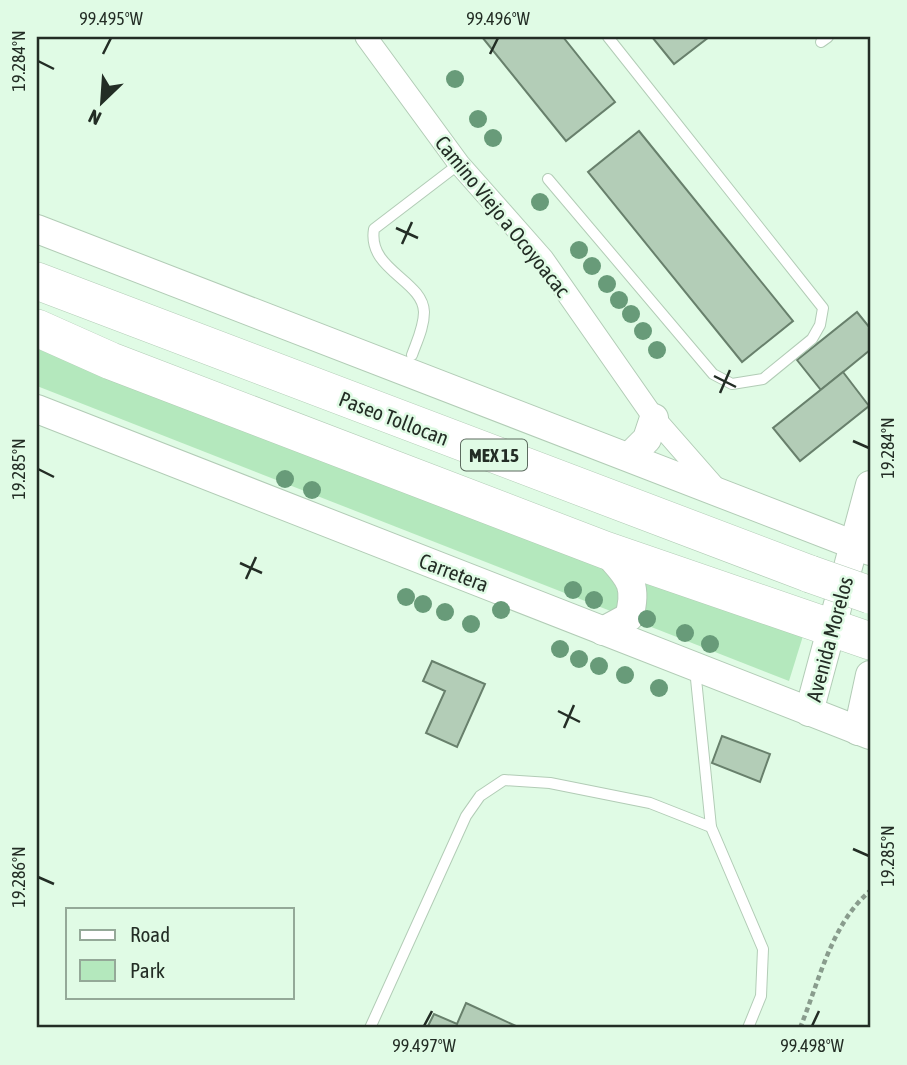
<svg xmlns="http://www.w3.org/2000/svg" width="907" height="1065" font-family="'Asap Condensed',sans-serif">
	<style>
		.green { fill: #b4e8bd }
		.building { fill: #b3cdb7; stroke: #68806c; stroke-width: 2 }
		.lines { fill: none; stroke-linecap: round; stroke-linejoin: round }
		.lane-casing { stroke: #b2ccb6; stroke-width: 12 }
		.street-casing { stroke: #b2ccb6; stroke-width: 23 }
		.secondary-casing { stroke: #b2ccb6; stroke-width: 30 }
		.highway-casing { stroke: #b2ccb6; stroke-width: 38 }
		.path { stroke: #899c8d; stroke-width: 4.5; stroke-dasharray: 5 3.5; stroke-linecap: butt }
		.lane { stroke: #fff; stroke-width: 10 }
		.street { stroke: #fff; stroke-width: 21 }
		.secondary { stroke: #fff; stroke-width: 28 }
		.highway { stroke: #fff; stroke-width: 37 }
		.highway-bridge-casing { stroke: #b2ccb6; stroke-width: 38; stroke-linecap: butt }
		.highway-bridge { stroke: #fff; stroke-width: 37 }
		.tree { fill: #689b79 }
		.ticks { fill: none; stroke: #232d25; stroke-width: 2.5 }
		.labels { text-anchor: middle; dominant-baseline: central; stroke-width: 5; stroke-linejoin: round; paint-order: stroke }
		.shield { fill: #e0fbe5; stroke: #5c6b5f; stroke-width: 2 }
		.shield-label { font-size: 19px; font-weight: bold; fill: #232d25 }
		.street-label { font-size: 21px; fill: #232d25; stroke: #e0fbe5 }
		.neatline { fill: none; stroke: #232d25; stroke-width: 2.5 }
		.ticks-label { font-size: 18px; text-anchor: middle; fill: #232d25 }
	</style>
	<rect width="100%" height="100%" fill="#e0fbe5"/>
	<polygon class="green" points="37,341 803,636 789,681 37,386"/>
	<g class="building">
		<polygon points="482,37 563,37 615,102 566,141"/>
		<polygon points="652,37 709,37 674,64"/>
		<polygon points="639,131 793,321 742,362 588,172"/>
		<polygon points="857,312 870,328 870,350 821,390 797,360"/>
		<polygon points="843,372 869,406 800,461 773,428"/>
		<polygon points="432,661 485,684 457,747 426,733 445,691 423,681"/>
		<polygon points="722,736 770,754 760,782 712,763"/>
		<polygon points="466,1003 516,1026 515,1028 427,1028 434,1014 457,1024"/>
	</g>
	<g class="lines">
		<g class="lane-casing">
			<g id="lane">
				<polyline points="821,42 828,37"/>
				<polyline points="548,179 713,374 732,384 763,379 812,339 820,325 823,308 608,37"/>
				<path d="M412 355C417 341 424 327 424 312 423 280 367 270 374 229L459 164"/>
				<polyline points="695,669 711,827 763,949 761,996 748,1028"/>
				<polyline points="370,1028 466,816 480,796 504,780 550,783 650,803 711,827"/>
			</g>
		</g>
		<g class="street-casing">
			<polyline id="street" points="366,37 459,164 543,259 654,418 718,491"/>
		</g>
		<g class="secondary-casing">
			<g id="secondary">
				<polyline points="37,229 870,551"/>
				<polyline points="37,409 870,735"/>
				<polyline points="629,457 647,439 654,418"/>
				<path d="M603 631 629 617C639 582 627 576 605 550"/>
				<polyline points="809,712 870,485"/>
				<polyline points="858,731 870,675"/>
			</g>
		</g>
		<g class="highway-casing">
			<g id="highway">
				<polyline points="37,281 810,574"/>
				<polyline points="37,328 111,361 605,550 870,641"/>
			</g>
		</g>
		<path class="path" d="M800 1028C819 982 831 924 870 891"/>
		<use href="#lane" class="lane"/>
		<use href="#street" class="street"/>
		<use href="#secondary" class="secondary"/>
		<use href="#highway" class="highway"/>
		<g class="highway-bridge-casing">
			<polyline id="highway-bridge" points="810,574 870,595"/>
		</g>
		<use href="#highway-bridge" class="highway-bridge"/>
	</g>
	<g class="tree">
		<circle cx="455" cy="79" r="9"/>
		<circle cx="478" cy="119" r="9"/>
		<circle cx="493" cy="138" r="9"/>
		<circle cx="540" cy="202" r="9"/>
		<circle cx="579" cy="250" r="9"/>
		<circle cx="592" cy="266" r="9"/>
		<circle cx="607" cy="284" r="9"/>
		<circle cx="619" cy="300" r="9"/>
		<circle cx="631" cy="314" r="9"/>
		<circle cx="643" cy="331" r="9"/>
		<circle cx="657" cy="350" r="9"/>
		<circle cx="285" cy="479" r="9"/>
		<circle cx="312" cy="490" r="9"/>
		<circle cx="573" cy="590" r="9"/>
		<circle cx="406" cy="597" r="9"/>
		<circle cx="594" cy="600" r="9"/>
		<circle cx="423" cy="604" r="9"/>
		<circle cx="501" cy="610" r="9"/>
		<circle cx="445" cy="612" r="9"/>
		<circle cx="647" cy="619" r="9"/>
		<circle cx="471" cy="624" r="9"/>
		<circle cx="685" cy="633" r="9"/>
		<circle cx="710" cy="644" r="9"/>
		<circle cx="560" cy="649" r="9"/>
		<circle cx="579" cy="659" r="9"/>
		<circle cx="599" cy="666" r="9"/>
		<circle cx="625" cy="675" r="9"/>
		<circle cx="659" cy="688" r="9"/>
	</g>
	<path class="ticks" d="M103 54 111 38M490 54 498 38M38 61 54 69M396 228 418 238M402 244 412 222M714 376 736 387M720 393 730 370M853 441 869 448M38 469 54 477M240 563 262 573M246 579 256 557M558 711 580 722M564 728 574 705M853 849 869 856M38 877 54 884M424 1026 432 1011M812 1026 819 1011"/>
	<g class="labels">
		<rect class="shield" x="461" y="439.5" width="66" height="31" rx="5"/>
		<g class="shield-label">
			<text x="494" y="455">MEX 15</text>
		</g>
		<g class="street-label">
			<text transform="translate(503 216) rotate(51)">Camino Viejo a Ocoyoacac</text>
			<text transform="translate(394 418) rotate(21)">Paseo Tollocan</text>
			<text transform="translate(454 572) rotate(21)">Carretera</text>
			<text transform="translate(829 639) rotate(-75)">Avenida Morelos</text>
		</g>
	</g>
	<rect width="907" height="1065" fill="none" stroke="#e0fbe5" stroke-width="77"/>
	<rect x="66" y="908" width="228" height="91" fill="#e0fbe5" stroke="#94a998" stroke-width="2"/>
	<rect x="80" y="930" width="35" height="10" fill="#ffffff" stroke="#94a998" stroke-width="2"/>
	<text x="130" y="942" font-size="21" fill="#232d25">Road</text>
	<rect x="80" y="960" width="35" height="21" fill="#b4e8bd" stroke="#94a998" stroke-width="2"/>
	<text x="130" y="978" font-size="21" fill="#232d25">Park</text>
	<g transform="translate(102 102) rotate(205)" stroke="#e0fbe5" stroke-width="5" paint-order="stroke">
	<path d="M0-5L12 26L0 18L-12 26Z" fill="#232d25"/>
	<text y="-10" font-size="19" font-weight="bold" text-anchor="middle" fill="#232d25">N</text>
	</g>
	<rect x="38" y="38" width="831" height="988" class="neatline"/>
	<g class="ticks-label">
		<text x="111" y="25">99.495°W</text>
		<text x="498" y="25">99.496°W</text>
		<text transform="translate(19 61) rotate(-90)" y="6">19.284°N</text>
		<text transform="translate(888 448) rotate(-90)" y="6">19.284°N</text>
		<text transform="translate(19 469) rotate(-90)" y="6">19.285°N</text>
		<text transform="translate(888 856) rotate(-90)" y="6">19.285°N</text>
		<text transform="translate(19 877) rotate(-90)" y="6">19.286°N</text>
		<text x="424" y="1052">99.497°W</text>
		<text x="812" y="1052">99.498°W</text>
	</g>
</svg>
